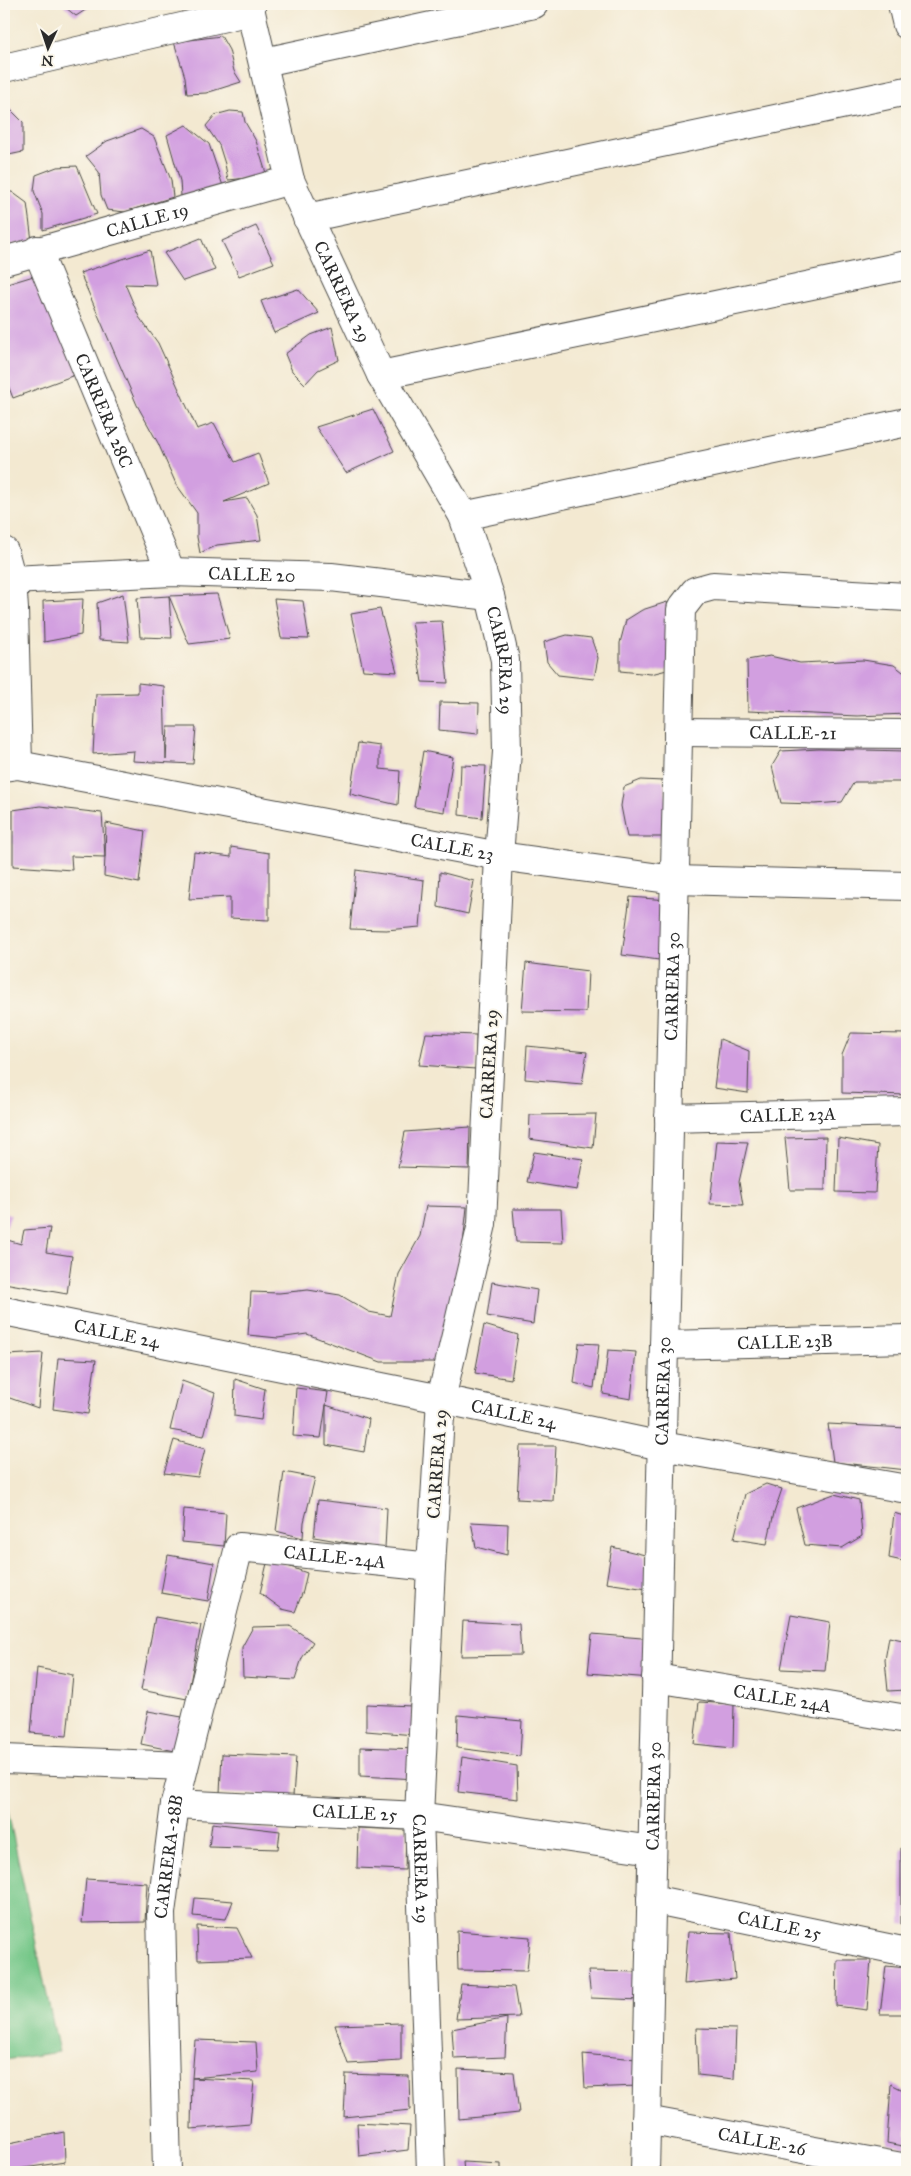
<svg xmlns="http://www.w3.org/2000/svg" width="911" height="2176" font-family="'IM FELL Great Primer',serif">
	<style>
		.green { fill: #76c789; stroke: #50795a }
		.building { fill: #d29fe0 }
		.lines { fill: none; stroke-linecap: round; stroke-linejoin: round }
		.street-casing { stroke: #494844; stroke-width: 30 }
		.street { stroke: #fff; stroke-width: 28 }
		.labels { text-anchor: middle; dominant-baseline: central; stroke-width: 4; stroke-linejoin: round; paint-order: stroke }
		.street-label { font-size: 18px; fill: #2b2b2b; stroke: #fbf7ec }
	</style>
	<rect width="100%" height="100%" fill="#fbf7ec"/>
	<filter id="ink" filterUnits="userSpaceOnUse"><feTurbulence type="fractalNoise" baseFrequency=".02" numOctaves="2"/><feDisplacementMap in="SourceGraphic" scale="10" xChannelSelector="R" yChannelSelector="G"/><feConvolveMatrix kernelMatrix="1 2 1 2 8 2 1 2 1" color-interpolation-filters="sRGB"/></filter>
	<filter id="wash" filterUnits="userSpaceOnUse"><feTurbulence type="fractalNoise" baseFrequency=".0096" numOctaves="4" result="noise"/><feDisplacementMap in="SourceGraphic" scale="20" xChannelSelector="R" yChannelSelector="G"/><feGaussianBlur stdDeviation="1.12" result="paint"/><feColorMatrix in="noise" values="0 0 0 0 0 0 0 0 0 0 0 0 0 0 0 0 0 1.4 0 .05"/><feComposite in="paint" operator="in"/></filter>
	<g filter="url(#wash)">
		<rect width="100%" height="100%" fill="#f3e9d1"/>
		<polygon class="green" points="4,1793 59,2052 4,2060"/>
		<g id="blocks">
			<g class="building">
				<polygon points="63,4 95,4 76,16 66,8"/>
				<polygon points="221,36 229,50 234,71 241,82 206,93 187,94 185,77 174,42"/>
				<polygon points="4,103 23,122 23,152 4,156"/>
				<polygon points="230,111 243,112 245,122 256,141 266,173 248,178 228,180 225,164 219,145 206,126 215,115"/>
				<polygon points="186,125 209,144 223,186 181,196 180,181 167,135"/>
				<polygon points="141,129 154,137 171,180 173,197 125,212 107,210 101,195 99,172 86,156 107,141"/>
				<polygon points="77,166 97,214 43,230 43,214 34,191 36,175 57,167"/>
				<polygon points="4,192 12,192 27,203 32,241 4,246"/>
				<polygon points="256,226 274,263 239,276 222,241"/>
				<polygon points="201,238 215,270 183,281 164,253"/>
				<polygon points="150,250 156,285 125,284 139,317 158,343 197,429 214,423 235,462 258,453 269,483 224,502 247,498 257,515 261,540 217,545 200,553 197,537 197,513 176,484 158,443 137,405 80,273"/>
				<polygon points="40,274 80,373 13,398 4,375 4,285"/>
				<polygon points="298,289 319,313 274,333 261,301"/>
				<polygon points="332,327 339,360 318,370 305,384 292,371 285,354 311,335"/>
				<polygon points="373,409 394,451 346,473 316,427"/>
				<polygon points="123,594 129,642 99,640 97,603"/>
				<polygon points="217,594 230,639 189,644 169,596 172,638 140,637 137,598 169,596"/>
				<polygon points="83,599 81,635 44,642 43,601"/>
				<polygon points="274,599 303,601 309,639 281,638"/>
				<polygon points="667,602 672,621 671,669 651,674 620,671 620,643 626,620 642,610"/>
				<polygon points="380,609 397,672 363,670 351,614"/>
				<polygon points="442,621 448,683 422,682 412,622"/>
				<polygon points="567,635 591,638 598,658 594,679 558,675 547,662 544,642"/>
				<polygon points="770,656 800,663 863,660 894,665 907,675 907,714 857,716 748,711 747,660"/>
				<polygon points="138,683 164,686 166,759 168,727 196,727 193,764 133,761 134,751 93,754 96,694 138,693"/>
				<polygon points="440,702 479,703 478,734 439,730"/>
				<polygon points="358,743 380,746 380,769 400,771 398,805 350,794"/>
				<polygon points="819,749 907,751 907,782 854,782 842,802 815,804 781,803 772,766 781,751"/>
				<polygon points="423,751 453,757 444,812 414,807"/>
				<polygon points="461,765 486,766 482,818 459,815"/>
				<polygon points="641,780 663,781 667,801 662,837 627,837 621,806 624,787"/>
				<polygon points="40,806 102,813 105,857 106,823 145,831 139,883 104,876 105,857 71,856 72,870 13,866 13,810"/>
				<polygon points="231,847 269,853 269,920 230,918 230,897 189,899 194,852 231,857"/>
				<polygon points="356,870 424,880 420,927 386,930 350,929"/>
				<polygon points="440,872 474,881 468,914 438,907"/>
				<polygon points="630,897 667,900 659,960 622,955"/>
				<polygon points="526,963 588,971 586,1012 522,1011"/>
				<polygon points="426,1033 476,1035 476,1069 419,1065"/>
				<polygon points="851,1033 907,1034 907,1095 842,1093 842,1055"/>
				<polygon points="720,1039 749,1051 748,1093 714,1088"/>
				<polygon points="527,1046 587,1052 582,1084 525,1079"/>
				<polygon points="596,1114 593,1148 529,1139 530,1115"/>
				<polygon points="470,1127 469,1169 398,1167 405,1132"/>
				<polygon points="826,1137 825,1190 790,1190 785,1138"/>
				<polygon points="838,1138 878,1145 875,1193 836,1192"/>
				<polygon points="717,1141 748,1142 739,1182 743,1205 710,1204"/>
				<polygon points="534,1152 583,1159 577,1190 527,1182"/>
				<polygon points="426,1206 467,1207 463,1244 443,1362 381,1362 307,1334 278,1338 248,1335 251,1292 279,1293 308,1290 340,1295 369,1312 390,1316 399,1274 420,1236"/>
				<polygon points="513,1209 561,1209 563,1243 516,1242"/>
				<polygon points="4,1211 11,1215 4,1232"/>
				<polygon points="50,1228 46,1252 72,1256 67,1294 4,1283 4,1239 21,1244 24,1230"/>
				<polygon points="492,1282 537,1290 533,1324 487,1316"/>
				<polygon points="484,1325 518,1335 511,1379 475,1373"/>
				<polygon points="579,1343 599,1344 594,1388 574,1383"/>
				<polygon points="608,1350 636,1352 631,1399 603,1394"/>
				<polygon points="43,1353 38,1408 4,1396 7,1355"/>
				<polygon points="58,1358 96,1360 88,1414 53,1409"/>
				<polygon points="235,1379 265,1389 261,1420 234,1416"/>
				<polygon points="182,1381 215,1393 204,1436 170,1430"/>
				<polygon points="296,1388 328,1392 321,1438 293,1436"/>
				<polygon points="326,1405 369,1419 364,1452 326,1445"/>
				<polygon points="828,1424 907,1428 907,1470 833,1462"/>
				<polygon points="174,1440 205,1449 198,1477 164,1473"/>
				<polygon points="520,1446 556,1446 553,1501 517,1499"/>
				<polygon points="284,1472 315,1478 304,1522 303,1538 276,1531"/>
				<polygon points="766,1484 782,1489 774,1513 767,1544 734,1539 745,1494"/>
				<polygon points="834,1494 859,1500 862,1536 842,1548 805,1545 796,1508"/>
				<polygon points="318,1500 387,1508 385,1549 314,1537"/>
				<polygon points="184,1509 226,1513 224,1546 182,1542"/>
				<polygon points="894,1513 907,1517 907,1562 889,1558"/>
				<polygon points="471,1522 508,1524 507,1555 476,1547"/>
				<polygon points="612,1547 645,1555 647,1589 606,1583"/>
				<polygon points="168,1555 214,1563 208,1601 161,1593"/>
				<polygon points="268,1559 307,1573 303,1591 295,1612 282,1609 260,1593"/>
				<polygon points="791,1615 830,1622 825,1671 781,1669"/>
				<polygon points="155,1617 201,1625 187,1699 141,1690"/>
				<polygon points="463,1621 519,1624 521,1655 461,1656"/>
				<polygon points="290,1626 313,1642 302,1658 295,1680 243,1677 242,1647 253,1627"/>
				<polygon points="592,1634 654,1639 651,1678 588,1673"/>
				<polygon points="889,1637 907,1641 907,1690 888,1691 885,1660"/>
				<polygon points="37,1668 73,1675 67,1736 31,1733"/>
				<polygon points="699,1702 734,1704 733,1748 694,1744"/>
				<polygon points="366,1704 412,1706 415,1735 366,1731"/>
				<polygon points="148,1711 182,1717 175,1751 141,1744"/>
				<polygon points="458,1715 522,1721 520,1756 457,1748"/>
				<polygon points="360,1747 417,1749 417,1779 360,1776"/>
				<polygon points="222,1754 296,1757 293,1796 220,1793"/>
				<polygon points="462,1757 517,1766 518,1799 458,1792"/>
				<polygon points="212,1823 280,1831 278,1849 209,1847"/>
				<polygon points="358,1828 406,1830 405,1870 357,1868"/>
				<polygon points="901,1848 907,1849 907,1925 901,1924"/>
				<polygon points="86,1879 147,1883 145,1922 82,1923"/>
				<polygon points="195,1898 233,1901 226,1919 193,1916"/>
				<polygon points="197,1926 237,1928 252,1958 198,1960"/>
				<polygon points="457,1931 530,1937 527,1971 458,1970"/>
				<polygon points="688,1932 731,1933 735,1979 684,1984"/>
				<polygon points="837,1960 871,1960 867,2010 836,2006"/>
				<polygon points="886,1966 907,1968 907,2014 880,2014"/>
				<polygon points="588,1971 642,1972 641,2000 591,1998"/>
				<polygon points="461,1984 514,1987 519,2017 456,2019"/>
				<polygon points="507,2018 505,2057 454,2059 452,2029"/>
				<polygon points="401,2023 401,2061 348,2064 335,2025"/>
				<polygon points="696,2028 736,2029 734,2079 698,2075"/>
				<polygon points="195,2040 256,2042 258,2072 192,2078"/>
				<polygon points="583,2054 636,2059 638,2086 585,2088"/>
				<polygon points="458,2069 514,2072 519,2113 459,2119"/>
				<polygon points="346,2074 409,2076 410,2110 344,2117"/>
				<polygon points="192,2078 254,2081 250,2124 191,2129"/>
				<polygon points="891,2084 907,2092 907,2147 887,2143"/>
				<polygon points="357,2123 410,2126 408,2150 359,2156"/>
				<polygon points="64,2132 65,2162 4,2171 4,2144"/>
				<polygon points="463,2162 501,2164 501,2172 464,2172"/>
			</g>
		</g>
	</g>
	<g filter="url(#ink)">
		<use href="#blocks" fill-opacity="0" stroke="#494844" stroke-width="1"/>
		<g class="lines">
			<g class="street-casing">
				<g id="street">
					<path id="s1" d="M249 4 290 180 381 375 463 516 490 596 505 660 507 752 499 856 482 1224 441 1399 431 1567 419 1816 431 2172"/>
					<polyline points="902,4 907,25"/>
					<polyline points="264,62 534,4"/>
					<polyline points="4,68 251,11"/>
					<polyline points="307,218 907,91"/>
					<path id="s2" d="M37 250 171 572"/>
					<path id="s3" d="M4 261 290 180"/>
					<polyline points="381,375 907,265"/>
					<polyline points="463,516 907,422"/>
					<polyline points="4,551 12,580 14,609 18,765"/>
					<path id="s4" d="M12 580 171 572 331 577 490 596"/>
					<path id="s5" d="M678 732 907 734"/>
					<path id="s6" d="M4 767 18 765 499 856 675 880 907 886"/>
					<path id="s7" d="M669 1118 907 1112"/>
					<path id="s8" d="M4 1311 441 1399 662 1446 907 1489"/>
					<path id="s9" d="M664 1345 907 1339"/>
					<path id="s10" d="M656 1678 907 1719"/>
					<polyline points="4,1759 184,1766"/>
					<path id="s11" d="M175 1804 419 1816 652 1850"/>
					<path id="s12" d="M651 1899 907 1952"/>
					<path id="s13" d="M646 2120 907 2168"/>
					<path id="s14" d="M167 2172 161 1913 175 1804 239 1547 431 1567"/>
					<path id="s15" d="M645 2172 681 609 695 591 713 586 907 597"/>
				</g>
			</g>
			<use href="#street" class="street"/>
		</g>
	</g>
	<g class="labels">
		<g class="street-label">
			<text stroke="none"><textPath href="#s3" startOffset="149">CALLE 19</textPath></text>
			<text stroke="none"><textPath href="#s1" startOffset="304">CARRERA 29</textPath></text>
			<text stroke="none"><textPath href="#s2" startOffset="174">CARRERA 28C</textPath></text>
			<text stroke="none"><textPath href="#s4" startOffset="240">CALLE 20</textPath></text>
			<text stroke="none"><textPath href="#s1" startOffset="709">CARRERA 29</textPath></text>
			<text stroke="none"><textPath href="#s5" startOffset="115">CALLE-21</textPath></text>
			<text stroke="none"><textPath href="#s6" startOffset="456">CALLE 23</textPath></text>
			<text stroke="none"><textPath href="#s15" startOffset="1186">CARRERA 30</textPath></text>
			<text transform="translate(489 1064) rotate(-87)">CARRERA 29</text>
			<text stroke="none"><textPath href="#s7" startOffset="119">CALLE 23A</textPath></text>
			<text stroke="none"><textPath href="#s8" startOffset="115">CALLE 24</textPath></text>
			<text stroke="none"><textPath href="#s9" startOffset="121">CALLE 23B</textPath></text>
			<text stroke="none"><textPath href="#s15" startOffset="781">CARRERA 30</textPath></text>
			<text stroke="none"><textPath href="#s8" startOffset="520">CALLE 24</textPath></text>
			<text transform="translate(437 1464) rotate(-86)">CARRERA 29</text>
			<text stroke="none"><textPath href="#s14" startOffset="730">CALLE-24A</textPath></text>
			<text stroke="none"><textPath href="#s10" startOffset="128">CALLE 24A</textPath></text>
			<text stroke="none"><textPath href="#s15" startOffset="376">CARRERA 30</textPath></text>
			<text stroke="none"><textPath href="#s11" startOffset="180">CALLE 25</textPath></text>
			<text stroke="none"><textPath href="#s14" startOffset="316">CARRERA-28B</textPath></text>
			<text stroke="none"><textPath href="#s1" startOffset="1924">CARRERA 29</textPath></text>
			<text stroke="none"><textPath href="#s12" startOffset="131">CALLE 25</textPath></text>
			<text stroke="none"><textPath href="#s13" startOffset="118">CALLE-26</textPath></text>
		</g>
	</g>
	<rect width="911" height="2176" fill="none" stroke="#fbf7ec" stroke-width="20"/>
	<g transform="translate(48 48) rotate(183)" stroke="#fbf7ec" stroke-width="4" paint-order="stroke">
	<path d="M0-4L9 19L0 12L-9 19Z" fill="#2b2b2b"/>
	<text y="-8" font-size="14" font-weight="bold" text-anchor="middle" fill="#2b2b2b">N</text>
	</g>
</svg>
